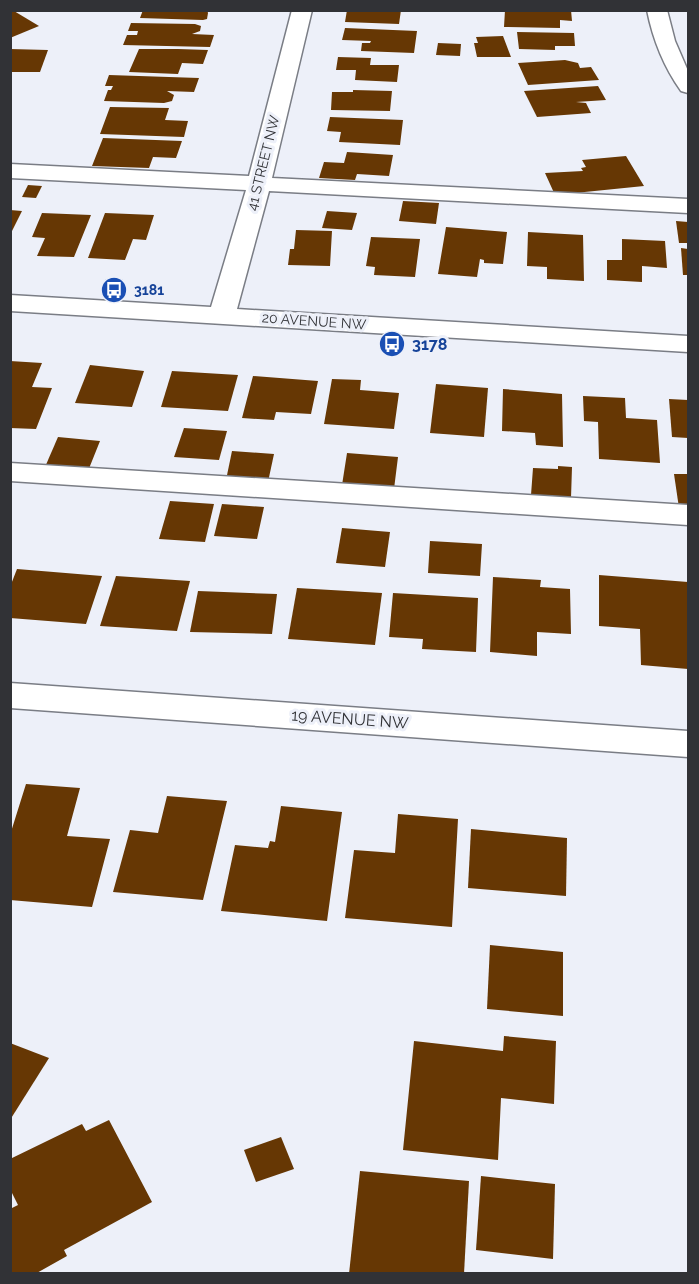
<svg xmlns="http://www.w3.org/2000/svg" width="699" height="1284" font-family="Raleway,sans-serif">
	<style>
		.building { fill: #663704 }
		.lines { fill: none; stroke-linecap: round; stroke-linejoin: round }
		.minor-casing { stroke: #7a7d85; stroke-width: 3 }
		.minor { fill: #fff; fill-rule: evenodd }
		.labels { text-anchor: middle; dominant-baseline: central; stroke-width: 6; stroke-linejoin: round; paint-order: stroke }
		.far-street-label { font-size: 14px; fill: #313236; stroke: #edf0f9 }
		.far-transit-label { font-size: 14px; font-weight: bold; fill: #164399; stroke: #edf0f9; text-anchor: start }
		.transit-label { font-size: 16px; font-weight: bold; fill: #164399; stroke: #edf0f9; text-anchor: start }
		.street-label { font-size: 16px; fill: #313236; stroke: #edf0f9 }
	</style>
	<rect width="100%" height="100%" fill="#edf0f9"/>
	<g class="building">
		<polygon points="143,10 207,10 208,13 207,19 203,20 140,18"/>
		<polygon points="347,10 401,10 399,24 345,22"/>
		<polygon points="505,10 571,10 572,21 560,20 560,28 504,27"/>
		<polygon points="14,11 39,26 10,38 10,12"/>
		<polygon points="131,23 195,24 201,26 200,31 192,34 214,35 210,47 123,45 127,35 137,35 138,31 128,31"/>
		<polygon points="345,28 417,31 414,53 361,51 362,43 370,43 371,41 342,40"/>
		<polygon points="517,32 574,33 575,46 555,46 555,50 519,49"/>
		<polygon points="503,36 511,57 477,57 474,43 478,43 476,37"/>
		<polygon points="438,43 461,44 460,56 436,55"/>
		<polygon points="10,49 48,50 40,72 10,72"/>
		<polygon points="139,49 178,49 208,50 203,64 182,63 178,74 129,72"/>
		<polygon points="338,57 371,58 370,65 399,65 397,82 355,80 356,70 336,70"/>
		<polygon points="565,60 578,63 580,68 591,67 599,80 528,85 518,63"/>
		<polygon points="109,75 199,78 194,92 167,91 174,95 172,101 164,103 104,101 108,90 111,90 113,86 105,86"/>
		<polygon points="598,86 606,100 576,102 586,103 591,113 537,117 524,91"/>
		<polygon points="353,90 392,91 390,111 331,110 332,92 353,92"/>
		<polygon points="110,107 169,108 165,120 188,121 184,137 100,134"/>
		<polygon points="330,117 403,120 400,145 339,142 341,132 327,131"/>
		<polygon points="103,138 182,141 176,158 153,157 149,168 92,166"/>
		<polygon points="347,152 393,155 389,176 357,174 355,180 319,178 324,162 344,163"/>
		<polygon points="626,156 644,186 555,195 545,173 583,171 581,168 586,167 582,160"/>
		<polygon points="28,185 42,186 36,198 22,197"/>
		<polygon points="403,201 439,203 436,224 399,221"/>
		<polygon points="10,210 22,211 10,235"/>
		<polygon points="327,211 357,213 352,230 322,228"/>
		<polygon points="42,213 91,215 74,257 37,256 45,238 32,237"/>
		<polygon points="105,213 154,215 146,240 133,239 125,260 88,258"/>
		<polygon points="676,221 688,222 688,243 679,243"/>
		<polygon points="446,227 507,232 503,264 484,263 484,260 480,259 477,277 438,274"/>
		<polygon points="296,230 332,231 330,266 288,265 290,249 294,249"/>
		<polygon points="528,232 583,235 584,281 547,279 547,267 527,266"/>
		<polygon points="371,237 420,239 415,277 374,275 375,267 366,266"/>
		<polygon points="622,239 665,241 667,268 642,266 642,282 607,280 607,260 622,260"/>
		<polygon points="681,248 688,249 688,275 683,275"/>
		<polygon points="10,361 42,363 32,387 52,388 36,429 10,428"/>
		<polygon points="90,365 144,371 132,407 75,403"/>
		<polygon points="172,371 238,375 228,411 161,407"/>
		<polygon points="253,376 318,381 311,414 276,412 274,420 242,418"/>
		<polygon points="332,379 361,380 360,390 399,393 394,429 324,424"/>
		<polygon points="436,384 488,388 484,437 430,433"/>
		<polygon points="503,389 562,394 563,447 536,445 535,433 502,431"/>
		<polygon points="583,396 625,398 626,418 657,420 660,463 599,459 598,422 584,421"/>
		<polygon points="669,399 688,400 688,438 672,437"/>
		<polygon points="184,428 227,431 219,460 174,457"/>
		<polygon points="58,437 100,441 88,471 45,467"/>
		<polygon points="232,451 274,454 268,482 226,480"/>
		<polygon points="347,453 398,457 394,489 342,485"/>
		<polygon points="558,466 572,467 571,498 531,495 533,468 558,469"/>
		<polygon points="674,474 688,474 688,508 679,508"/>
		<polygon points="170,501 214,504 205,542 159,539"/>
		<polygon points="222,504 264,507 257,539 214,536"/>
		<polygon points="342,528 390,532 385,567 336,563"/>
		<polygon points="430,541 482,544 480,576 428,573"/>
		<polygon points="17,569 102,576 86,624 10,618 10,587"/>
		<polygon points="599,575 688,582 688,669 641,665 640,629 599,626"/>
		<polygon points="116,576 190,581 177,631 100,626"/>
		<polygon points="493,577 541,580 540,587 570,589 571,634 537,632 537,656 490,652"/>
		<polygon points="297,588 382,593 375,645 288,639"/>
		<polygon points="198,591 277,594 272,634 190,632"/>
		<polygon points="393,593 478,598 476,652 422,649 423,639 389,637"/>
		<polygon points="26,784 80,788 67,836 110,839 92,907 10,900 10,835"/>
		<polygon points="167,796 227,801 203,900 113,892 130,830 158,833"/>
		<polygon points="281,806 342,812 327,921 221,911 235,845 268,848 270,841 275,842"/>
		<polygon points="398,814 458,819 452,927 345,918 354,850 395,853"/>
		<polygon points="471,829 567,838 566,896 468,888"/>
		<polygon points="490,945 563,952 563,1016 487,1009"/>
		<polygon points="504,1036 556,1041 554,1104 501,1098 498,1160 403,1150 414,1041 503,1051"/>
		<polygon points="10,1043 49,1058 10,1120"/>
		<polygon points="109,1120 152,1202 64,1250 67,1256 35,1274 10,1274 10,1209 18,1205 10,1189 10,1159 82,1124 86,1131"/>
		<polygon points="281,1137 294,1169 256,1182 244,1150"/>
		<polygon points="360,1171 469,1181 464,1274 349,1274"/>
		<polygon points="481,1176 555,1184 553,1259 476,1250"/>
	</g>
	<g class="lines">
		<g class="minor-casing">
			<g id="minor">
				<polygon points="292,10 312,10 272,178 688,199 688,213 269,191 237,309 688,336 688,352 10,311 10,295 211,307 246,190 10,178 10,164 249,176"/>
				<path d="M647 10H667L675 41 688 71V93L681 91C664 67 653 40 647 10Z"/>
				<polygon points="10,463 688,505 688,525 10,481"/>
				<polygon points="10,683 688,731 688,757 10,708"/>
			</g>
		</g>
		<use href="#minor" class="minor"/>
	</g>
	<defs>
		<g id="bus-disc" transform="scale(1.35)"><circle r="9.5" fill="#1a4fb4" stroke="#edf0f9"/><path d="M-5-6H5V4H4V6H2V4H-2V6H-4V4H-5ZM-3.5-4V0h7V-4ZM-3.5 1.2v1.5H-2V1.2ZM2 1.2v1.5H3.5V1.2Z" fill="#fff"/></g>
	</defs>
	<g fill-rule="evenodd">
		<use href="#bus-disc" x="114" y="290"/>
		<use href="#bus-disc" x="392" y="344"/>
	</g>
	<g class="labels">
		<g class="far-street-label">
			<text transform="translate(263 163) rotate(-76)">41 STREET NW</text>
			<text transform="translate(314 321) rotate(4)">20 AVENUE NW</text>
		</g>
		<g class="far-transit-label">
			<text x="134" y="290">3181</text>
		</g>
		<g class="transit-label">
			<text x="412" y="344">3178</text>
		</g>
		<g class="street-label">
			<text transform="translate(350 719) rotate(4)">19 AVENUE NW</text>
		</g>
	</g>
	<rect width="699" height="1284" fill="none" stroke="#313236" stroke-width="24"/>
</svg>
